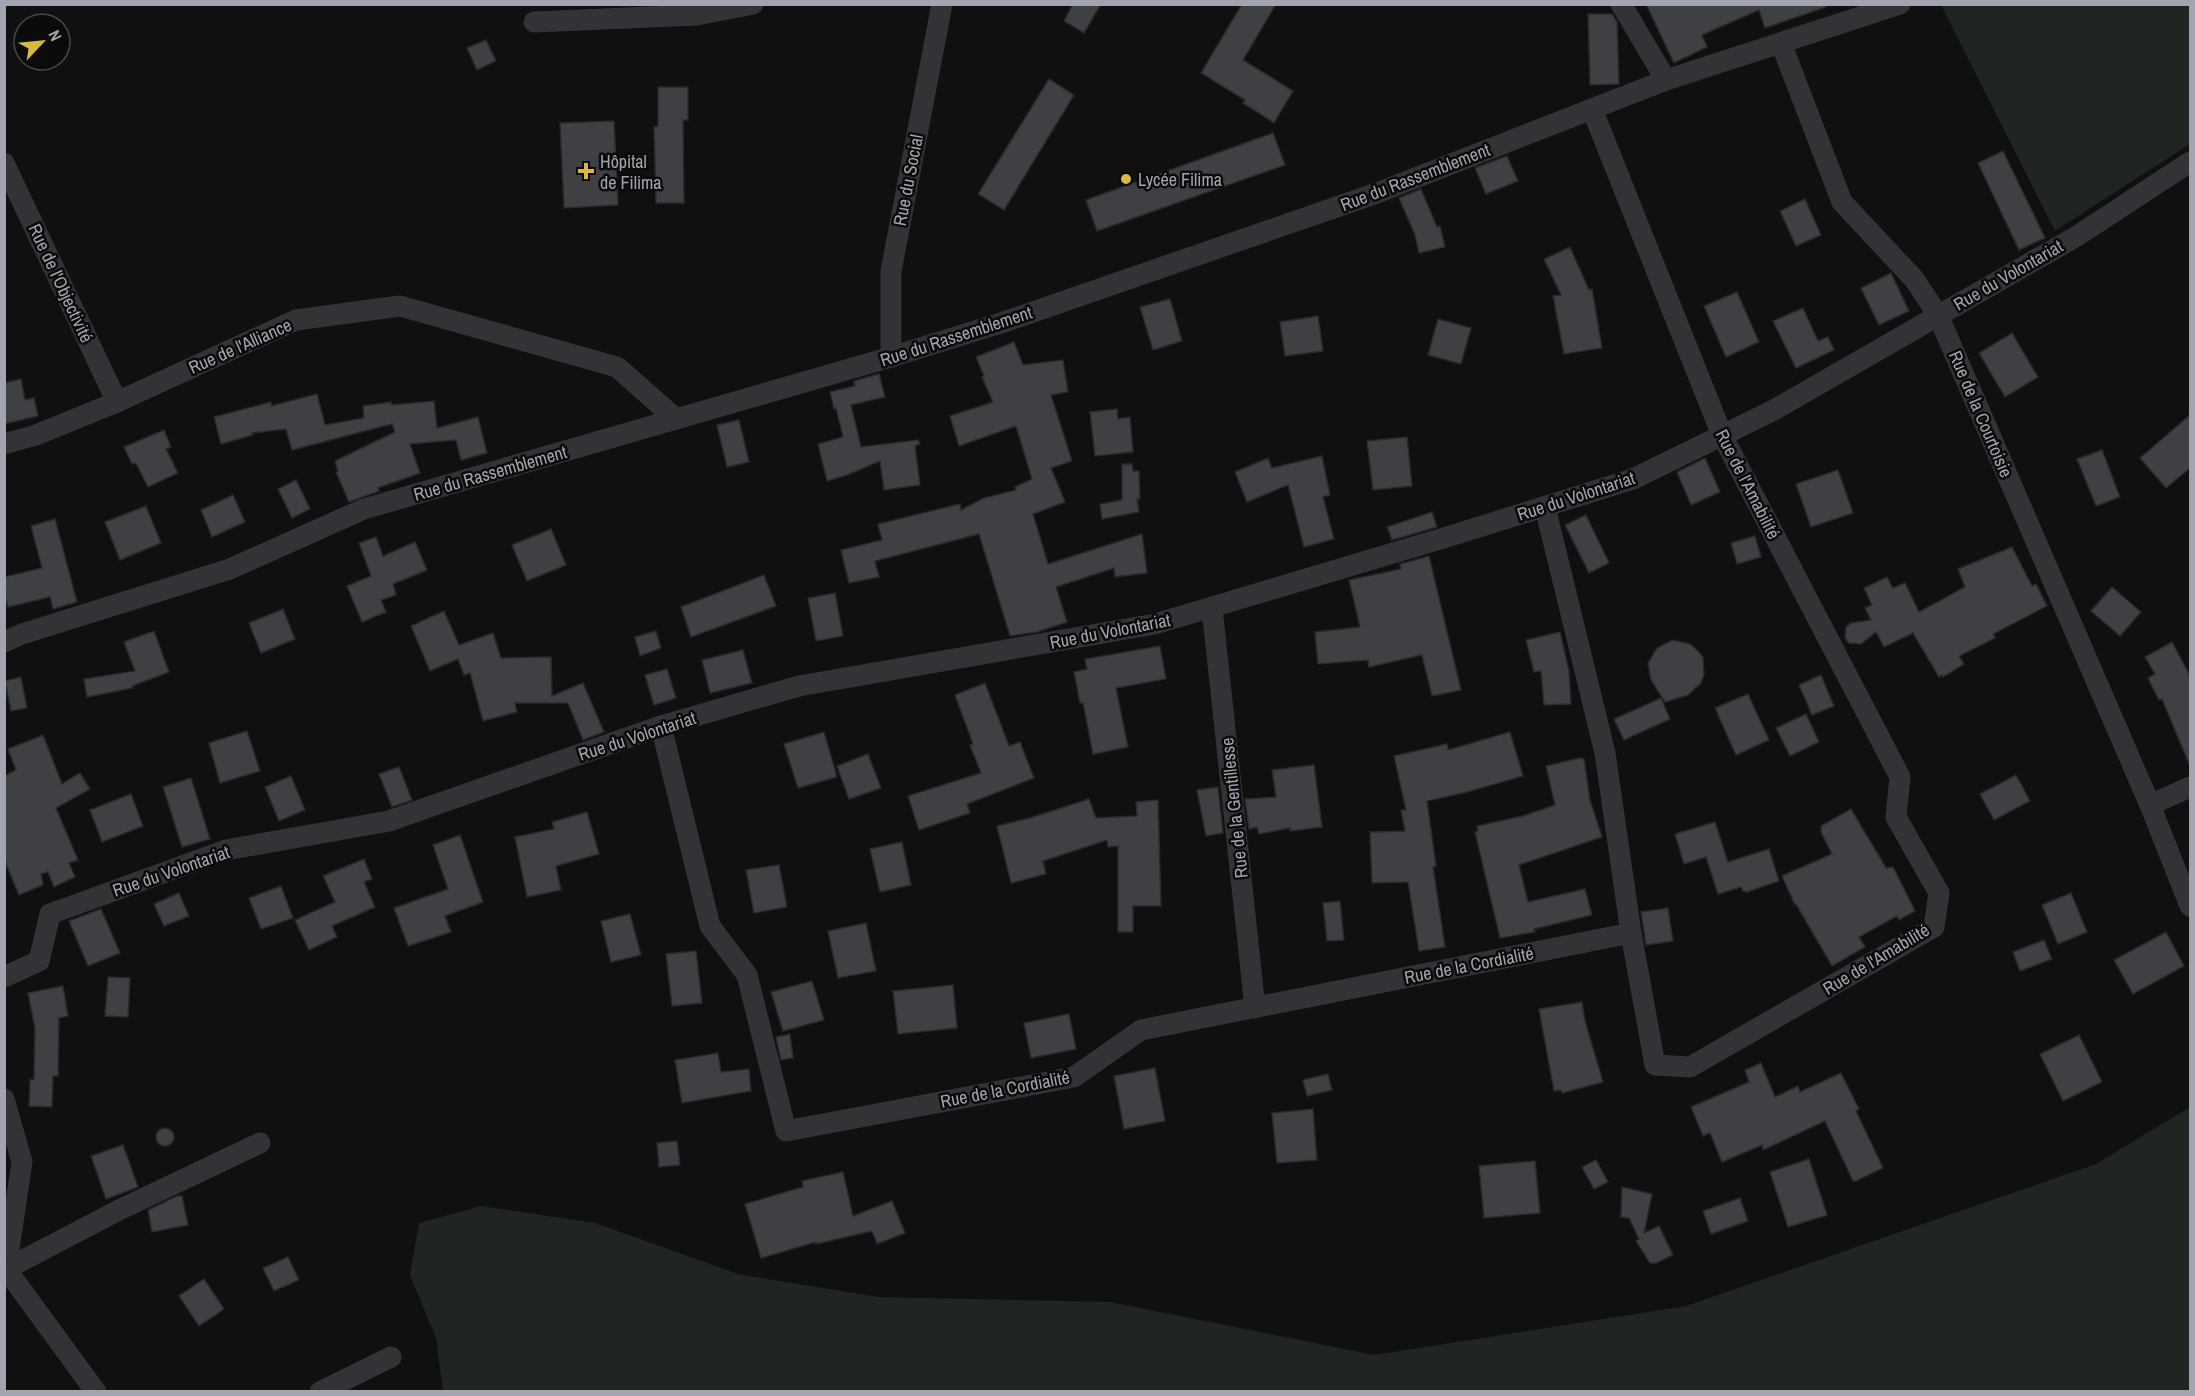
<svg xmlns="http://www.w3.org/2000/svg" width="2195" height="1396" font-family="'Archivo Narrow',sans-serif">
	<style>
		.green { fill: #1f2520 }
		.building { fill: #3f4044; stroke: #2a2a2d; stroke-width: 1.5 }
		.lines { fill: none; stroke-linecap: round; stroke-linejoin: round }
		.minor { stroke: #333337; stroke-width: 21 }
		.poi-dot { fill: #daba3e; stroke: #0b0b0c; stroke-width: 2 }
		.labels { text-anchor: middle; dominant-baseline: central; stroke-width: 5; stroke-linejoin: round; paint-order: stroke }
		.poi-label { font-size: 18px; fill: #a2a5b0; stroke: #0b0b0c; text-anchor: start }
		.street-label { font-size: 18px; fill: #a2a5b0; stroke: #0b0b0c }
	</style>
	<rect width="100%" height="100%" fill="#101011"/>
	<g class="green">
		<polygon points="1941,5 2190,5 2190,144 2055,231"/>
		<polygon points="2190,1107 2190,1391 443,1391 436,1338 410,1275 419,1223 481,1206 595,1223 738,1274 878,1297 1110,1302 1374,1355 1686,1306 2096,1164"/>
	</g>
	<g class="building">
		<polygon points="1073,4 1101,4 1084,33 1064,21"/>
		<polygon points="1242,4 1276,4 1243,60 1293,91 1274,123 1243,103 1245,100 1201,73"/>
		<polygon points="1646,4 1826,4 1826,7 1765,28 1759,10 1702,35 1707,47 1674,63"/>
		<polygon points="1588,14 1612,14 1617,22 1619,84 1590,85"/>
		<polygon points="486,40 496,61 477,70 467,48"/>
		<polygon points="1049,79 1074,95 1004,210 978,194"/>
		<polygon points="658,87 688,87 688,120 683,120 684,203 656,203 654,127 658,126"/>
		<polygon points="614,121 618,205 564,208 560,123"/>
		<polygon points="1273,133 1285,165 1097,231 1086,200"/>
		<polygon points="2003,151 2045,238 2019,250 1978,163"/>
		<polygon points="1507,156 1518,181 1486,194 1475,168"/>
		<polygon points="1421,189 1437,227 1440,226 1445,247 1419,253 1415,235 1399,198"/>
		<polygon points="1805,199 1821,235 1796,246 1780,211"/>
		<polygon points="1570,247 1589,290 1592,289 1602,348 1564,354 1553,296 1561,295 1544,259"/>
		<polygon points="1891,273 1909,311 1879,325 1861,288"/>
		<polygon points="1737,292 1759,342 1726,357 1704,306"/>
		<polygon points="1170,299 1182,341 1153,350 1140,307"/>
		<polygon points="1803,308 1818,341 1828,337 1834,350 1796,368 1773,321"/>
		<polygon points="1318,316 1323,351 1285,356 1280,322"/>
		<polygon points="1438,319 1471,328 1461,364 1428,355"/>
		<polygon points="2012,333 2038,377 2005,397 1979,353"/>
		<polygon points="1014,342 1023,365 1063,360 1068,392 1051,395 1072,461 1051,468 1065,502 1033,514 1048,564 1142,534 1147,573 1115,577 1114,568 1056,587 1067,622 1037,632 1010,636 979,534 875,561 879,577 849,583 841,550 882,540 878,524 960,504 961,510 984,498 1016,490 1015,487 1032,479 1016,426 959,446 950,416 993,402 982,377 984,376 976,357"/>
		<polygon points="879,374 885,397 851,405 861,447 918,440 920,444 915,446 920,485 884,490 880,461 847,475 827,481 818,444 843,437 836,408 834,409 830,392 855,386 854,381"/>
		<polygon points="21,379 25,400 34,398 38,416 4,424 4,383"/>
		<polygon points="317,394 325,425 364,418 363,406 391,402 391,405 434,401 437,428 478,417 487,453 461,460 456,440 410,444 420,473 378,488 379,491 349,502 336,472 338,471 335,461 395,432 392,424 292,450 286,429 252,433 253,435 221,444 214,417 271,402 271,406"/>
		<polygon points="1117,409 1118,419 1130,417 1133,452 1095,456 1090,412"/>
		<polygon points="2190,415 2190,468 2166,488 2140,458"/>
		<polygon points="739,420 749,462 727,467 717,425"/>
		<polygon points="164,430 171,447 166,449 178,473 148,487 136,463 132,464 124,447"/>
		<polygon points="1407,437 1412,486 1373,490 1367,441"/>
		<polygon points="2102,450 2120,497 2096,506 2077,459"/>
		<polygon points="1322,456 1330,495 1323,497 1334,539 1304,547 1288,485 1247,502 1235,472 1268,458 1272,468"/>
		<polygon points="1705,458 1720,492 1691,505 1677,472"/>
		<polygon points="1122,464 1132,464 1133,471 1139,471 1140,499 1137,499 1139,512 1102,519 1100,504 1122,500"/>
		<polygon points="1838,470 1853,513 1811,527 1796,484"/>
		<polygon points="296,480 310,509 292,518 278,489"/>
		<polygon points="233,495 245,522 212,537 201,510"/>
		<polygon points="146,506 161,543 120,560 105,522"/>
		<polygon points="1432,512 1437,527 1392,540 1387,527"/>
		<polygon points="1586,515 1609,563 1589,573 1565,525"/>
		<polygon points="55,519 77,602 53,609 50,597 8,607 4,592 4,577 42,568 31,526"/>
		<polygon points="551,529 566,565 527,581 512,545"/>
		<polygon points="1755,536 1761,557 1737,564 1731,543"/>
		<polygon points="376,537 383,556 415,542 427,570 393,584 396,595 381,600 386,612 362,622 347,586 371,576 359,543"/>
		<polygon points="2012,547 2032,586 2036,584 2047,606 1993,634 1995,638 1959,656 1964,664 1943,677 1942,675 1939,677 1913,633 1884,647 1876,632 1861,644 1849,643 1845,638 1846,627 1851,623 1871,620 1865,608 1872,605 1864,588 1887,577 1893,588 1905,583 1919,612 1965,587 1958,569"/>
		<polygon points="1429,556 1461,690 1432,696 1422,655 1369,667 1368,660 1318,664 1315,632 1360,627 1349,580 1401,569 1400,564"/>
		<polygon points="764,575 776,606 691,637 681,607"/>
		<polygon points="2112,587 2141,612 2120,636 2091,611"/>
		<polygon points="835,593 843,636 816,641 808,598"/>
		<polygon points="283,609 295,639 261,653 249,623"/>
		<polygon points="444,611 459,645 493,633 501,658 551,657 552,696 583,683 604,732 583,740 568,703 515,703 517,712 483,721 470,673 464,675 458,659 430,671 411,626"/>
		<polygon points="154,631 169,672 132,686 133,688 87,697 84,679 135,671 124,642"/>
		<polygon points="656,631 661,648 640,656 635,637"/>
		<polygon points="1560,632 1569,671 1571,704 1544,705 1541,671 1534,672 1526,640"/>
		<polygon points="1673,640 1690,644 1697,650 1703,657 1704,675 1701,683 1688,695 1665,702 1651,680 1648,663 1657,648"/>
		<polygon points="2172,642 2190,676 2190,766 2162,699 2159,700 2148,678 2155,674 2145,657"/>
		<polygon points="1160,646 1166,679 1116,688 1128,747 1093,754 1083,703 1080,703 1074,672 1087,669 1085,659"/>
		<polygon points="743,650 752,683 710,693 702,660"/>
		<polygon points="667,669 676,698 654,705 645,675"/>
		<polygon points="1821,675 1834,706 1812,715 1799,685"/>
		<polygon points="21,677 27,708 11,711 5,681"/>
		<polygon points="985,683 1009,746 1020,742 1034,778 967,804 970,813 919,830 908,796 981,773 970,745 973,744 955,695"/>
		<polygon points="1748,694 1769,740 1736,755 1715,708"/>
		<polygon points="1661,698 1670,719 1624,740 1614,719"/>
		<polygon points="1806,714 1819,742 1790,756 1776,728"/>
		<polygon points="247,731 260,771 220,783 209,743"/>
		<polygon points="824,732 837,777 798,788 784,744"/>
		<polygon points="1510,732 1523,776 1467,792 1427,801 1436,866 1433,867 1445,947 1419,951 1408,882 1372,883 1370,832 1405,831 1401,810 1406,810 1394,756 1447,744 1448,750"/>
		<polygon points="43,735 62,784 80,773 90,789 56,808 78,860 69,863 75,877 54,887 48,872 41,874 43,885 19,895 4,859 4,776 16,770 8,749"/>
		<polygon points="868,754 881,788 849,799 837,766"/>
		<polygon points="1580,758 1584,759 1590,800 1602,837 1519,865 1528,902 1585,889 1592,915 1534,929 1535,932 1500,938 1475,832 1478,832 1477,826 1523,816 1555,805 1546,766"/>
		<polygon points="1314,765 1322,827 1290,831 1290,828 1259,834 1257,827 1249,829 1245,799 1276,797 1272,770"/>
		<polygon points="399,767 412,800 392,807 379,774"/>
		<polygon points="2016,775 2030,801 1994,820 1980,794"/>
		<polygon points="291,776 305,810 279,821 265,787"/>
		<polygon points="191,778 210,839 182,847 163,787"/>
		<polygon points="1218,787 1223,833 1206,836 1197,790"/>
		<polygon points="131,794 143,826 102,842 90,810"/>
		<polygon points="1089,799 1096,818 1137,816 1136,802 1158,800 1161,906 1133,906 1133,932 1118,932 1118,846 1108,847 1107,840 1043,861 1046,874 1011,883 997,826 1030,818"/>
		<polygon points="1851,809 1886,868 1893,867 1915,911 1899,920 1897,916 1859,937 1865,947 1832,966 1796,904 1795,905 1782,876 1832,854 1821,832 1821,826"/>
		<polygon points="587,812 599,854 556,866 561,890 527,897 515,837 554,829 552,822"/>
		<polygon points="1715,822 1728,862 1769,849 1779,881 1747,892 1743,891 1741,887 1718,894 1706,857 1684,864 1675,834"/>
		<polygon points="460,835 483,902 445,916 451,932 408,946 394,908 448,889 433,845"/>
		<polygon points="902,842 911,885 880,892 870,849"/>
		<polygon points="364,859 372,879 364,882 375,907 332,926 337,937 309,950 295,920 335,902 323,876"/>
		<polygon points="779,865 787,907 754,913 746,870"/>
		<polygon points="281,886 293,918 261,929 249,898"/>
		<polygon points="179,893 189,916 164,926 154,904"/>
		<polygon points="2071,893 2087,932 2058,944 2042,905"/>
		<polygon points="1340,901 1344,940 1327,941 1323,903"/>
		<polygon points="1668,908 1673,941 1646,945 1641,912"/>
		<polygon points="101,909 120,953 88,966 69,921"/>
		<polygon points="630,914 641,955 611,962 601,921"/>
		<polygon points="866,923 876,971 838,978 828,931"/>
		<polygon points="2166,932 2184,966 2133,994 2114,960"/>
		<polygon points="2044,940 2052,959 2020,971 2013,952"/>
		<polygon points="696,951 702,1003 672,1006 666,954"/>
		<polygon points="108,977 130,978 128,1017 105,1016"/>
		<polygon points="812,981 824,1020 783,1031 771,992"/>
		<polygon points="953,985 957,1028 898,1034 893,991"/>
		<polygon points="63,986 68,1016 59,1018 58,1076 53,1076 52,1107 29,1106 30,1079 34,1080 35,1028 28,993"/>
		<polygon points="1582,1002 1585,1021 1603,1082 1562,1093 1561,1090 1554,1091 1539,1009"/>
		<polygon points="1069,1014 1076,1049 1031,1058 1024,1023"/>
		<polygon points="790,1034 793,1058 781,1060 776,1037"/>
		<polygon points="2079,1035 2102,1082 2063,1101 2040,1054"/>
		<polygon points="718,1053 721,1072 749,1069 751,1091 682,1103 675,1060"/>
		<polygon points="1761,1063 1775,1097 1798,1086 1800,1092 1841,1073 1859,1109 1856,1111 1883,1168 1856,1181 1853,1181 1825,1121 1763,1150 1762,1145 1722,1162 1710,1133 1703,1136 1691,1107 1749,1082 1745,1070"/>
		<polygon points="1155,1068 1165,1121 1124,1129 1114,1076"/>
		<polygon points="1328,1074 1332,1090 1307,1096 1303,1080"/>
		<polygon points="1313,1109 1317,1160 1277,1163 1272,1113"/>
		<circle cx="165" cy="1137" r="9"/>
		<polygon points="677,1141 680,1165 659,1167 657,1143"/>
		<polygon points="123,1145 138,1187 106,1199 91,1156"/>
		<polygon points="1809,1159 1827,1215 1788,1227 1770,1172"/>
		<polygon points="1596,1160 1608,1182 1594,1189 1582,1167"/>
		<polygon points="1535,1161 1540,1213 1484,1218 1479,1166"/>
		<polygon points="843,1172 853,1216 892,1201 905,1233 877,1244 872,1231 816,1244 816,1242 761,1258 745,1204 803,1187 802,1181"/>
		<polygon points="1622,1187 1652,1194 1644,1233 1659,1226 1673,1255 1656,1263 1650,1263 1636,1241 1639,1239 1629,1218 1621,1217"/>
		<polygon points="177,1196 182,1196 188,1225 152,1232 148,1210"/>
		<polygon points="1740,1198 1748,1221 1711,1234 1703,1211"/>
		<polygon points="288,1257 299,1280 274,1291 263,1268"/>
		<polygon points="204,1279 224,1309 199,1326 179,1296"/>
	</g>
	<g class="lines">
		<g class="minor">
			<polyline points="1621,4 1666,80"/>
			<polyline points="534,22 697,15 753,4"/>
			<polyline points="1781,43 1842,202 1914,279 1938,315 2150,805 2190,906"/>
			<polyline points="4,163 117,402"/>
			<polyline points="891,357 891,271 942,4"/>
			<polyline points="4,444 36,435 117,402 296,320 400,306 617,367 676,419"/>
			<polyline points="1545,507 1605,753 1631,933 1655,1065 1690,1067 1934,927 1939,893 1896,817 1900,777 1722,435 1592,109"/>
			<polyline points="1212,608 1255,1008"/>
			<polyline points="4,642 22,634 230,569 364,509 891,357 1004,322 1377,193 1666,80 1900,4"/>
			<polyline points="661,726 710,926 747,975 786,1131 1074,1077 1141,1030 1631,933"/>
			<polyline points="2150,805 2190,787"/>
			<polyline points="4,977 39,961 50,914 226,850 389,821 661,726 799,686 1155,624 1447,537 1633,479 1772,411 2077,236 2190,162"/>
			<polyline points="4,1099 22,1162 6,1269 4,1269"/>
			<polyline points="96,1392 6,1269 119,1210 260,1143"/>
			<polyline points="320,1392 391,1357"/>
		</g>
	</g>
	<g class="poi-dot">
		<path d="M583 162h6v6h6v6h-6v6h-6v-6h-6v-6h6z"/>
		<circle cx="1126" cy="179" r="6"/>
	</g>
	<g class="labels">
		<g class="poi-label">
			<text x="600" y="161">Hôpital<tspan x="600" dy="21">de Filima</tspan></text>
			<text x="1138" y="179">Lycée Filima</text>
		</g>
		<g class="street-label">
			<text transform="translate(1415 177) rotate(-21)">Rue du Rassemblement</text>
			<text transform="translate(908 180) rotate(-79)">Rue du Social</text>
			<text transform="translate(2008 275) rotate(-30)">Rue du Volontariat</text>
			<text transform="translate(61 283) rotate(65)">Rue de l'Objectivité</text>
			<text transform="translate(956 336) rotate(-18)">Rue du Rassemblement</text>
			<text transform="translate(240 346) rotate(-24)">Rue de l'Alliance</text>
			<text transform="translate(1981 414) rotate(67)">Rue de la Courtoisie</text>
			<text transform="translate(490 473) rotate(-16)">Rue du Rassemblement</text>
			<text transform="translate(1748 484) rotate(63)">Rue de l'Amabilité</text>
			<text transform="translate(1576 496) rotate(-18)">Rue du Volontariat</text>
			<text transform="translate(1110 631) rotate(-11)">Rue du Volontariat</text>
			<text transform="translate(637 736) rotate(-18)">Rue du Volontariat</text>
			<text transform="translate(1234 808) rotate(-96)">Rue de la Gentillesse</text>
			<text transform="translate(171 871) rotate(-19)">Rue du Volontariat</text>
			<text transform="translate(1876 959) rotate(-31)">Rue de l'Amabilité</text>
			<text transform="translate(1469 965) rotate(-11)">Rue de la Cordialité</text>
			<text transform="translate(1005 1089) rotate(-11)">Rue de la Cordialité</text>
		</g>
	</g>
	<rect width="2195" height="1396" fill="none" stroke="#a2a5b0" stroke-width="12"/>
	<g transform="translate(42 42) rotate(64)"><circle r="28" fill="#0b0b0c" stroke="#47494e" stroke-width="1.5"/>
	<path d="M0-4.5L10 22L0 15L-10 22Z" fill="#daba3e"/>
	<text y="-9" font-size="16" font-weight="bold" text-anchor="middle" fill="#a2a5b0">N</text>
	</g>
</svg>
